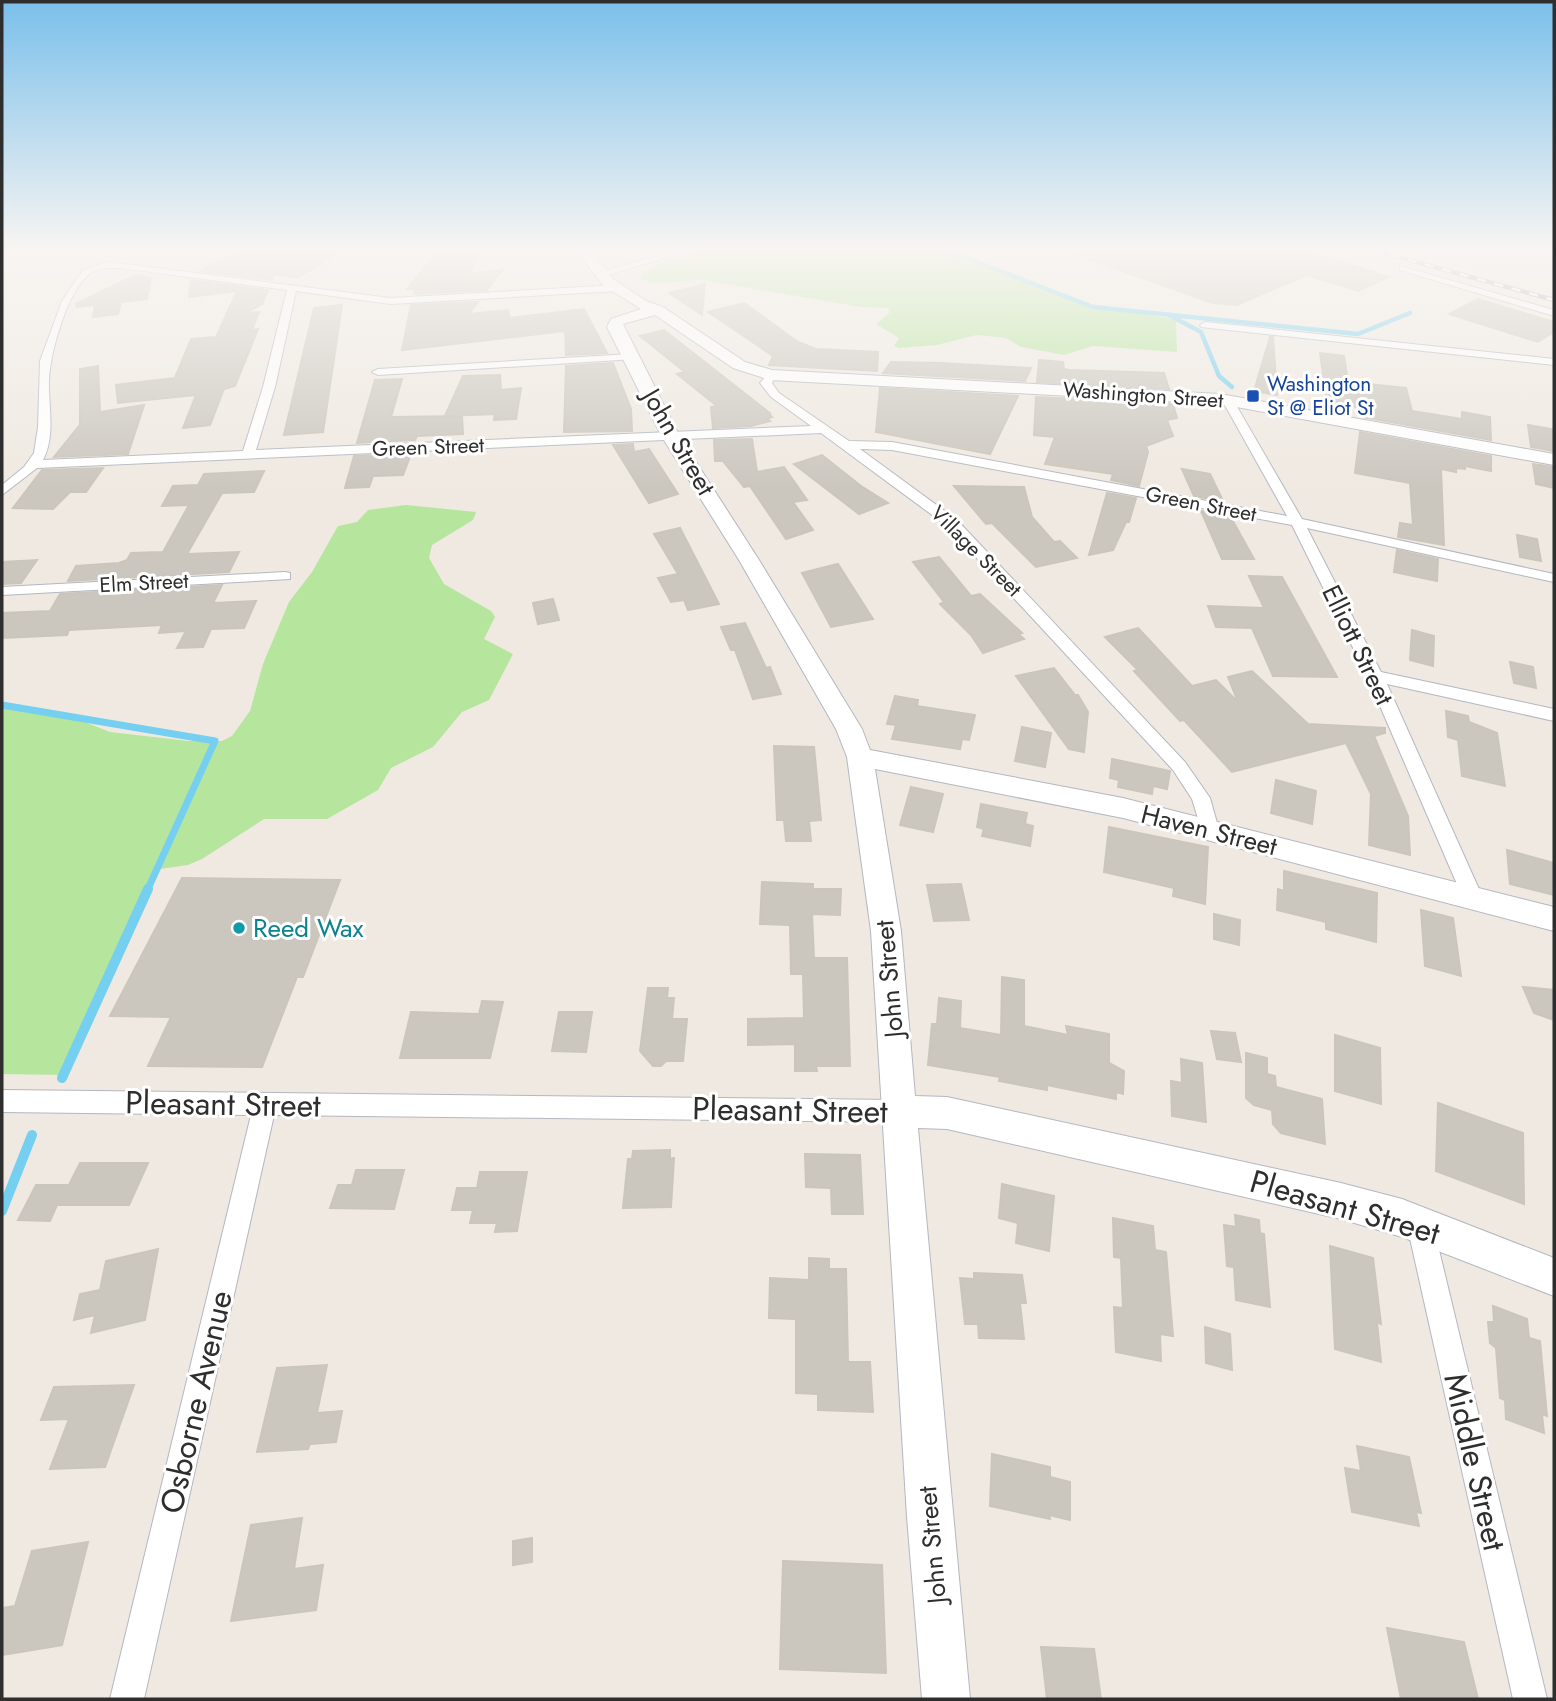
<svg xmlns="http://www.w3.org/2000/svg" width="1556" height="1701" font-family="Jost,sans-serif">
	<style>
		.industrial { fill: #e3e1e8 }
		.green { fill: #b6e59e }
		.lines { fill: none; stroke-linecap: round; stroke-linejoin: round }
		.stream-far2 { stroke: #75cff0; stroke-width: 4.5 }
		.stream-far1 { stroke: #75cff0; stroke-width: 7 }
		.stream { stroke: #75cff0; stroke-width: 10 }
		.building { fill: #cbc7bf; stroke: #cbc5ba; stroke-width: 2 }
		.street-casing { stroke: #b4b7c1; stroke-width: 2 }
		.secondary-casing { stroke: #b4b7c1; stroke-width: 2 }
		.street { fill: #fff; fill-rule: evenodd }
		.secondary { fill: #fff; fill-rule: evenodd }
		.rail-casing { stroke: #a3a6b8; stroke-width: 4.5 }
		.rail { stroke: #fff; stroke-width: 2.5; stroke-dasharray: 9; stroke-linecap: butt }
		.transit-dot { fill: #1a4fb4; stroke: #fff; stroke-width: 2.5 }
		.culture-dot { fill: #0f9aa8; stroke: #fff; stroke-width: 2.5 }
		.labels { text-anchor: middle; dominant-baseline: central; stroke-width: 6; stroke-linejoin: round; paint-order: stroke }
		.far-transit-label { font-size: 21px; fill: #164399; stroke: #fff; text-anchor: start }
		.far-street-label { font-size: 21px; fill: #2e2e2e; stroke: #fff }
		.street-label { font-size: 26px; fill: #2e2e2e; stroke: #fff }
		.culture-label { font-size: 26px; fill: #0d838f; stroke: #fff; text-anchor: start }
		.near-street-label { font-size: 32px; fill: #2e2e2e; stroke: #fff }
	</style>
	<rect width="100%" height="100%" fill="#efe9e1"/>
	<polygon class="industrial" points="1420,250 1554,250 1554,281 1538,283"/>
	<g class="green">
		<polygon points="707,250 952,250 1092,306 1176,319 1177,352 1093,346 1064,355 1021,347 1006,338 977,335 937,345 899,348 894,346 899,338 876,324 890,312 888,308 861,307 702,280 656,283 641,280 641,275 656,264"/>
		<polygon points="406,505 476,512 473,520 432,545 429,558 444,584 491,611 495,617 484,639 513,654 489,700 462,712 433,747 391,768 378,790 327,819 264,819 202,859 188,865 160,869 62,1075 2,1074 2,702 72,717 110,732 188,741 222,741 232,736 250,711 263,664 289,602 312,572 338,526 357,522 368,510"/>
	</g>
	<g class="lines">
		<g class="stream-far2">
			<polyline points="946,250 1093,307 1358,334 1410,313"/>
			<polyline points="1169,315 1201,332 1219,376 1232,387"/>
		</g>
		<polyline class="stream-far1" points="2,705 215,741 147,891"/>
		<g class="stream">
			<polyline points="62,1078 148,889"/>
			<polyline points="2,1211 32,1135"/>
		</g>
	</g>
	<g class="building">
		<polygon points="241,250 345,250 296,278 275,274 272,280 200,271"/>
		<polygon points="1072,250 1302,250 1389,277 1358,291 1307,275 1237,305 1212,303 1072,253"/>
		<polygon points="436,254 482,255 468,274 502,270 487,290 414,294 415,289 407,289"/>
		<polygon points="135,275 151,278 147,299 121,302 118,314 93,317 95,305 77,307 76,304"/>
		<polygon points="191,280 268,290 262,304 246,313 259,312 252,330 258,329 235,386 224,389 210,425 183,428 196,395 118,403 116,385 175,378 191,339 216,337 237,291 189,297"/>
		<polygon points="705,284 702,315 669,293"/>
		<polygon points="1478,299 1554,322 1554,332 1538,342 1449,314"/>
		<polygon points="478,302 469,314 508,310 510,318 584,309 607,353 566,355 565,331 402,350 411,305"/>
		<polygon points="744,303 798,342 816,349 878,352 877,371 769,365 773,356 708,312"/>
		<polygon points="342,305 323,432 284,435 314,308"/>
		<polygon points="664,330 771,414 767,413 772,417 767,419 770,421 751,426 713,428 711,407 717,406 677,374 685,372 640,336"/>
		<polygon points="1270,337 1273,337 1277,395 1254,391"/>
		<polygon points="1320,353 1344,356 1348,382 1406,388 1412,411 1462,419 1462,412 1490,417 1491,440 1362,417 1363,408 1327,402"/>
		<polygon points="1039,360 1063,362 1064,369 1069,370 1164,373 1169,389 1037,382"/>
		<polygon points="891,362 940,363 1031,368 1025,381 883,373"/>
		<polygon points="613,363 631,409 632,431 564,432 566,366"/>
		<polygon points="98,366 100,412 144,405 128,454 54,457 80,425 80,369"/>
		<polygon points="500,375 501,390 521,388 516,419 494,420 495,414 445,416 463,376"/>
		<polygon points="402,379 391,417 462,416 463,434 417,436 415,440 357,443 375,380"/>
		<polygon points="880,388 1018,396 990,454 876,432"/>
		<polygon points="1036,397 1173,404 1177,418 1167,420 1173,436 1146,446 1148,452 1139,486 1111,480 1113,474 1045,464 1055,437 1034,435"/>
		<polygon points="1528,425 1552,429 1554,451 1531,447"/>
		<polygon points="1360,432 1491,456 1491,471 1465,466 1465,469 1456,468 1456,472 1441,469 1444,545 1398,537 1400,523 1413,525 1410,483 1355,473"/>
		<polygon points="752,439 757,472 784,467 807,500 793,502 813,530 786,539 750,486 744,487 723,461 715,461 714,440"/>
		<polygon points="633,444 634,452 649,449 678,494 649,503 613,445"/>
		<polygon points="411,454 403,475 373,476 369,487 345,488 354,456"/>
		<polygon points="822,455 861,486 888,503 859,514 794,464"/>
		<polygon points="1533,464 1554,467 1554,488 1536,484"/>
		<polygon points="103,468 86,492 70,492 53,509 13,508 42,470"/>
		<polygon points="1182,469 1210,474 1223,501 1194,496"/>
		<polygon points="264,471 254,492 222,493 187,554 239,552 229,572 68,581 76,566 119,563 127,560 131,553 163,552 189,505 162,506 173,486 198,485 204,474"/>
		<polygon points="954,486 1024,487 1032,517 1054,542 1060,541 1077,558 1036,567 992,523 986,524"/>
		<polygon points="1107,493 1136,498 1129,522 1126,522 1113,550 1089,555"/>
		<polygon points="1201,511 1230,516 1254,559 1222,559"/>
		<polygon points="680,528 719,604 688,610 684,600 671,602 658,578 678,574 654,534"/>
		<polygon points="1517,535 1537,539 1541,561 1520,557"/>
		<polygon points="1397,550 1438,559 1437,581 1394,572"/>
		<polygon points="939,557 971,596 980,594 1022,633 1018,634 1024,639 983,653 971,635 940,604 944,602 913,562"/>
		<polygon points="37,560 21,583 2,584 2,562"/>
		<polygon points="838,564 873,619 831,627 802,573"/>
		<polygon points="1249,576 1282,577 1337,677 1273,676 1252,628 1216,627 1208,606 1264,608"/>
		<polygon points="222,585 213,603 256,601 244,628 211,629 203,647 177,648 186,631 159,633 162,625 69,630 67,635 2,638 2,613 50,611 60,594"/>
		<polygon points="553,599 559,620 538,624 533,603"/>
		<polygon points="745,623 766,668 770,667 781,694 753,699 735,650 731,650 721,627"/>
		<polygon points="1138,628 1192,686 1216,680 1238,702 1228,677 1252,671 1308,724 1385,728 1385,733 1374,736 1408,816 1410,855 1369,845 1371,794 1346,743 1232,772 1184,720 1180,721 1134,671 1138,670 1105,637"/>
		<polygon points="1412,630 1434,636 1433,666 1410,660"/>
		<polygon points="1510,662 1533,667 1536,688 1514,683"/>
		<polygon points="1054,668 1075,695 1078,695 1088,712 1084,752 1069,749 1016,676"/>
		<polygon points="895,696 918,700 917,706 975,715 969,740 962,739 960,749 892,739 896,725 887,724"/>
		<polygon points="1446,711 1468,716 1469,722 1497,733 1505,786 1462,776 1458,740 1448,737"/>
		<polygon points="1022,727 1051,733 1045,767 1015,761"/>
		<polygon points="774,746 814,747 821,820 809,821 811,841 786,841 784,820 777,820"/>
		<polygon points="1112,759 1170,771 1167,789 1153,786 1152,794 1118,787 1119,780 1110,778"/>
		<polygon points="1276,780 1316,791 1312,824 1271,813"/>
		<polygon points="911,787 943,794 933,832 900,825"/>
		<polygon points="981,804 1027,813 1025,824 1033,826 1030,846 982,836 984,829 977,827"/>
		<polygon points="1109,827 1208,847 1205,904 1173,896 1174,888 1104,872"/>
		<polygon points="1507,850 1554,863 1554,895 1510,884"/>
		<polygon points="1284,871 1377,893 1376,942 1326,929 1326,922 1277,910 1278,889 1284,891"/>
		<polygon points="182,878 340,880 303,977 297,977 262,1067 148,1066 171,1017 110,1016"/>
		<polygon points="762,882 813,884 813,889 841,889 840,915 812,914 814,958 847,958 850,1066 816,1066 817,1071 795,1071 795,1044 748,1045 748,1019 804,1018 803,974 791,974 790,925 760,924"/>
		<polygon points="961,884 969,920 934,921 927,885"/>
		<polygon points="1421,910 1453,918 1461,976 1425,966"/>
		<polygon points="1214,914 1240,920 1239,945 1214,939"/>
		<polygon points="1002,977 1024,980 1024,1026 1068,1035 1066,1026 1109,1034 1109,1063 1124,1071 1123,1094 1116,1092 1116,1099 1047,1085 1047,1090 999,1081 1000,1077 928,1065 932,1024 937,1024 939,998 961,1001 960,1028 1001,1035"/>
		<polygon points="1523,987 1554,990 1554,1020 1534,1013"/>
		<polygon points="648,988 668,988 667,998 674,998 672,1019 687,1019 683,1061 666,1061 661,1066 653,1066 640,1051"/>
		<polygon points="482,1001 503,1002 490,1058 400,1058 411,1012 479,1014"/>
		<polygon points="559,1012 592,1012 586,1052 552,1051"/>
		<polygon points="1211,1031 1235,1033 1241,1062 1217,1059"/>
		<polygon points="1335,1035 1380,1048 1381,1104 1335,1091"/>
		<polygon points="1246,1053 1267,1058 1267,1074 1275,1076 1276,1087 1322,1099 1325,1144 1281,1133 1273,1124 1272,1110 1254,1105 1246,1098"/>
		<polygon points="1181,1059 1202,1063 1206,1122 1172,1116 1171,1081 1182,1083"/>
		<polygon points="1438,1103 1523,1133 1524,1204 1436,1171"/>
		<polygon points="670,1150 670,1159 674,1158 671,1207 623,1208 628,1159 632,1159 633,1151"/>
		<polygon points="805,1154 860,1155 863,1214 832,1214 831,1188 806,1187"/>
		<polygon points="80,1163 148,1163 129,1205 57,1205 50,1221 18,1220 36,1185 69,1185"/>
		<polygon points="356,1170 404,1170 394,1209 330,1208 338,1185 352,1185"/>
		<polygon points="480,1172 527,1172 517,1231 495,1232 497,1223 470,1223 473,1210 452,1210 457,1188 477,1188"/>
		<polygon points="1002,1184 1054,1196 1049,1251 1016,1243 1018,1223 999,1218"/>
		<polygon points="1235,1215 1259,1220 1260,1233 1264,1234 1270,1307 1236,1300 1234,1267 1227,1266 1224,1225 1236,1227"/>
		<polygon points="1113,1218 1153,1226 1155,1250 1166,1252 1173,1336 1160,1334 1161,1361 1116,1352 1114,1307 1123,1308 1121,1258 1114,1257"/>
		<polygon points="1330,1246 1373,1258 1381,1324 1377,1322 1381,1362 1335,1349"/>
		<polygon points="158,1249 145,1320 91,1333 95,1315 74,1320 80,1294 100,1290 106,1261"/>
		<polygon points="809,1258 829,1259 829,1269 846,1269 848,1362 870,1362 873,1412 818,1410 818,1394 796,1393 796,1319 769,1318 770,1278 809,1280"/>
		<polygon points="974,1273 1022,1275 1026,1303 1020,1303 1024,1339 979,1338 978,1324 965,1324 960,1278 974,1279"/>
		<polygon points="1493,1306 1527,1319 1529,1338 1540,1341 1547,1416 1542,1414 1544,1433 1506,1419 1505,1400 1500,1398 1496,1348 1490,1343 1488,1322 1494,1322"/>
		<polygon points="1205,1327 1230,1334 1232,1370 1206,1363"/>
		<polygon points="327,1365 317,1413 342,1411 336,1442 310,1444 308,1449 257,1452 277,1368"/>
		<polygon points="134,1385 105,1467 50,1469 69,1419 41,1420 54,1387"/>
		<polygon points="1357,1446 1409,1457 1421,1513 1416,1512 1419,1526 1352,1512 1345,1468 1361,1471"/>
		<polygon points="992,1454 1050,1467 1050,1477 1070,1482 1070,1520 1049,1515 1050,1519 990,1506"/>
		<polygon points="302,1518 294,1569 323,1565 316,1610 231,1621 251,1525"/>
		<polygon points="532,1538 532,1562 513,1565 513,1541"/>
		<polygon points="88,1542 62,1645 2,1655 2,1608 15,1606 32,1551"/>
		<polygon points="783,1561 882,1565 886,1673 780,1669"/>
		<polygon points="1387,1628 1464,1642 1478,1699 1401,1699"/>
		<polygon points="1041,1647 1094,1649 1101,1699 1047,1699"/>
	</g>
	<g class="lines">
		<g class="street-casing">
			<g id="street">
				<polygon points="678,250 693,250 603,276 598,273"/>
				<path d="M109 262 390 298 617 285 622 288 617 291 390 304 296 291 275 387 256 450 811 426 771 397 760 383 770 372 776 375 772 383 779 393 849 441 892 442 1287 516 1222 400 1232 398 1302 519 1554 574V582L1307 528 1381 672 1554 709V721L1387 684 1483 898 1480 904H1466L1463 898 1367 676 1292 525 892 450 860 449 957 520 1185 762 1210 798 1219 830 1210 837 1203 835 1192 799 1173 770 947 526 821 433 37 468 2 495V485L24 467 34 453 38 427 40 361 62 301 83 270ZM120 268 287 290 263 387 243 451 43 460C56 435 48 406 49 380 50 353 67 292 89 274 98 267 109 268 120 268Z"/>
				<polygon points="1400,266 1554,310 1554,316 1400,270"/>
				<polygon points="1205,322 1554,359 1554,365 1201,327 1200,325"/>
				<polygon points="631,354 636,357 635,359 378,375 372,372 378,369"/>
				<polygon points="285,572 290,573 290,579 2,595 2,587"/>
				<polygon points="2,1090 900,1100 908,1103 912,1111 908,1119 900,1122 274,1115 144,1699 110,1699 251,1115 2,1112"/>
				<polygon points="1420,1212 1429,1216 1433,1225 1547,1699 1513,1699 1407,1225 1411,1216"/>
			</g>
		</g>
		<g class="secondary-casing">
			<polygon id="secondary" points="576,250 590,250 613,279 646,301 663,307 745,362 772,370 1220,394 1554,454 1554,465 1220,404 770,380 733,368 655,315 623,324 680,437 759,560 862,729 870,750 1123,798 1554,907 1554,931 1123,818 875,769 901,931 915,1096 947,1097 1341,1183 1402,1199 1554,1258 1554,1296 1402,1237 1341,1219 947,1129 918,1128 970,1699 922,1699 907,1517 871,931 847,757 836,729 739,560 662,437 607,327 611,319 641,309 603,285"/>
		</g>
		<use href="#street" class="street"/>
		<use href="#secondary" class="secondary"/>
		<g class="rail-casing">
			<polyline id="rail" points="1373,250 1554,300"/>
		</g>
		<use href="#rail" class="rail"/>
	</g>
	<linearGradient id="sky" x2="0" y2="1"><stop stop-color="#7abfeb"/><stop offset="0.51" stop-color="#f8f5f2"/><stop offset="1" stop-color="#f8f5f2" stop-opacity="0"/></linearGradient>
	<rect width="1556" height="488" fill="url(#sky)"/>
	<rect class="transit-dot" x="1246" y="389" width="14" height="14" rx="3.5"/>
	<circle class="culture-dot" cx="239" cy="928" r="7"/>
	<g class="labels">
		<g class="far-transit-label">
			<text x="1267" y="384">Washington<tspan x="1267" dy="24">St @ Eliot St</tspan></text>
		</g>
		<g class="far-street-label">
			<text transform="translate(1143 395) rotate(4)">Washington Street</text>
			<text transform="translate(428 447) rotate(-2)">Green Street</text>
			<text transform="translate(1201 504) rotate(11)">Green Street</text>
			<text transform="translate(976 551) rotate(45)">Village Street</text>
			<text transform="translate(144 583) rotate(-3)">Elm Street</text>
		</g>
		<g class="street-label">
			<text transform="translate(679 442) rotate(60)">John Street</text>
			<text transform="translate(1358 645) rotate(64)">Elliott Street</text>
			<text transform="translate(1209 830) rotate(14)">Haven Street</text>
			<text transform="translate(889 979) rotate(-95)">John Street</text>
			<text transform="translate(932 1545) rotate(-95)">John Street</text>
		</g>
		<g class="culture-label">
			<text x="253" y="928">Reed Wax</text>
		</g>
		<g class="near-street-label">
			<text transform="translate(223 1104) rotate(1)">Pleasant Street</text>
			<text transform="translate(790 1110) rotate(1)">Pleasant Street</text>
			<text transform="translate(1345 1207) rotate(16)">Pleasant Street</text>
			<text transform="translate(196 1402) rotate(-77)">Osborne Avenue</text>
			<text transform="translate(1475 1462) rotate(77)">Middle Street</text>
		</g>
	</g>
	<rect width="1556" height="1701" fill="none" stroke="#2e2e2e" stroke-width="7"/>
</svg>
